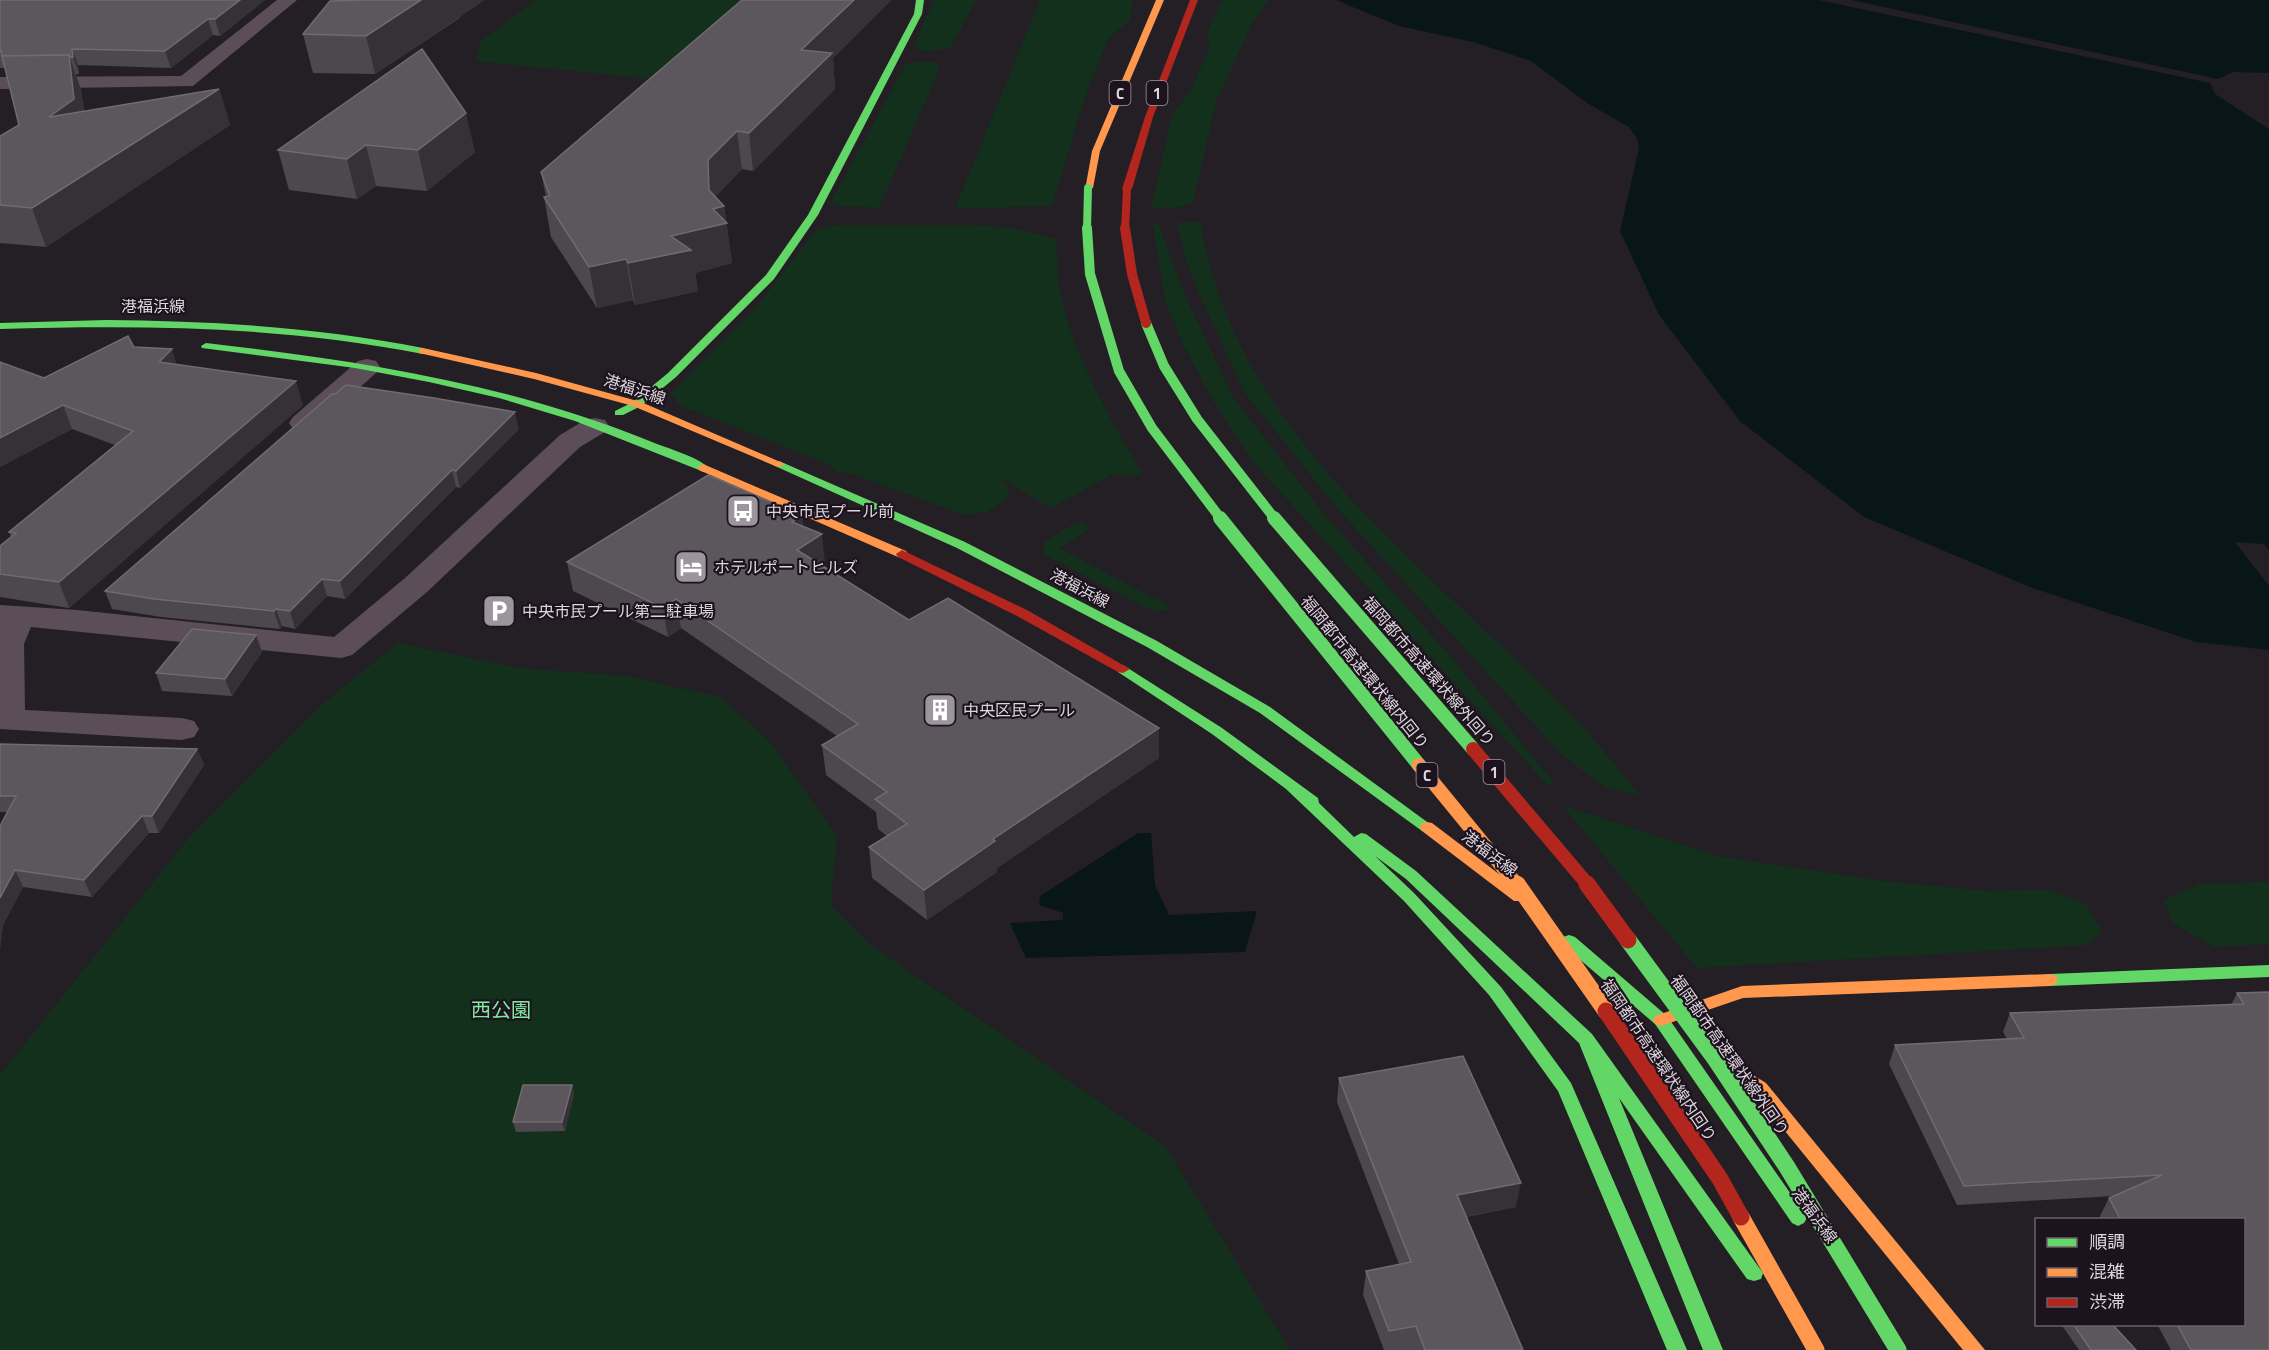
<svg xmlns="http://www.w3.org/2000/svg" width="2269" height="1350" font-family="'Titillium Web','Noto Sans JP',sans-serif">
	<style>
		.green { fill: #12301c }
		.water { fill: #081618 }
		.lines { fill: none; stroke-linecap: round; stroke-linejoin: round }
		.street { fill: #5b4e59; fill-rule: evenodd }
		.fast { fill: #63d668; fill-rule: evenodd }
		.slow { fill: #ff974d; fill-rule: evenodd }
		.jam { fill: #b3261e; fill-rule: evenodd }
		.fast-bridge-far3 { stroke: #63d668; stroke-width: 8 }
		.fast-bridge-far2 { stroke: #63d668; stroke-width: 10 }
		.fast-bridge-far1 { stroke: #63d668; stroke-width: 14 }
		.fast-bridge { stroke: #63d668; stroke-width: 17 }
		.slow-bridge-far1 { stroke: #ff974d; stroke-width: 14 }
		.slow-bridge { stroke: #ff974d; stroke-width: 17 }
		.jam-bridge-far3 { stroke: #b3261e; stroke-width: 8 }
		.jam-bridge-far2 { stroke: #b3261e; stroke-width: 10 }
		.jam-bridge-far1 { stroke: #b3261e; stroke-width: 14 }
		.jam-bridge { stroke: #b3261e; stroke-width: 17 }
		.wall { fill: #4d484d }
		.shaded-wall { fill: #363136 }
		.building { fill: #5c575c; stroke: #706b70; stroke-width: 1.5 }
		.labels { text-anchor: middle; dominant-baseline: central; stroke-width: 4.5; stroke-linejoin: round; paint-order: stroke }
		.shield { fill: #1d131e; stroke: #a39ba4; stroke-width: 1.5 }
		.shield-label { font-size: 15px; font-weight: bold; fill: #ddd5dd }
		.street-label { font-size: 16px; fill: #ddd5dd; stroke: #1d131e }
		.poi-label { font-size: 16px; fill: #ddd5dd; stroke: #1d131e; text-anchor: start }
		.near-park-label { font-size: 20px; fill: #7eea9e; stroke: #1d131e }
	</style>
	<rect width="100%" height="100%" fill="#241f25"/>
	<g class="green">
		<polygon points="536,0 741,0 742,1 653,79 476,61 481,41"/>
		<polygon points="934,0 976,0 951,47 933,51 919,50 914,44"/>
		<polygon points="1040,0 1133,0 1130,20 1109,38 1087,91 1052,206 955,209"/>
		<polygon points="1222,0 1269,0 1252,24 1216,102 1193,203 1182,207 1151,209 1172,115 1190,92 1210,47 1207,33"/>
		<polygon points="917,62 934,62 940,68 879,208 840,206 831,202 906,64"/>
		<path d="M1201 222C1234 440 1442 576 1582 726 1603 748 1621 773 1640 796L1604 787 1562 755 1337 508 1245 393 1200 296 1188 266 1177 223Z"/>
		<polygon points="1158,223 1186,297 1232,396 1323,513 1450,656 1555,784 1548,786 1253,462 1212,399 1184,346 1165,300 1153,224"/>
		<path d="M834 225H978L1010 228 1056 239C1058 260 1057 283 1063 304 1078 364 1112 422 1143 475H1111L1051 508 1001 478 1010 490 1005 501 986 512 964 515 850 473 836 471 828 464 681 406 671 394 757 306 816 230Z"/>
		<polygon points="1078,521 1091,528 1059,548 1173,608 1154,612 1045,555 1043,543"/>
		<polygon points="398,643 518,668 627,676 720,697 771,743 837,836 831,906 869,944 1166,1147 1290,1350 0,1350 0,1075 187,840 326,701"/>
		<polygon points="1562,805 1717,856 1884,881 1987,891 2050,890 2086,904 2102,932 2087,945 1697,968"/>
		<polygon points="2269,882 2269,944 2214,947 2173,923 2164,900 2199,884"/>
	</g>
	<g class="water">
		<polygon points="1336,0 1819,0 2210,83 2215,94 2269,129 2269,550 2264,544 2235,542 2269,586 2269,650 2196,642 2030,587 1864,517 1740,421 1659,315 1620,231 1639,148 1637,139 1629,127 1587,103 1531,61 1473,42 1399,26"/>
		<polygon points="1851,0 2269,0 2269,73 2233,72 2218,79"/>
		<polygon points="1138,833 1151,833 1155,885 1169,915 1257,911 1245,952 1026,958 1010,923 1063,920 1063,913 1039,905 1040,896"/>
	</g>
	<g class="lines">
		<g class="street">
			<polygon points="277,0 297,0 193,86 0,89 0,77 181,76"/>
			<polygon points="367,359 376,361 380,367 376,373 313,429 303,431 293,429 289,423 293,417 358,361"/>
			<polygon points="595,418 605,420 609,426 605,432 580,447 427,592 352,655 341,658 31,627 24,644 25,710 182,718 194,721 199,729 194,737 182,740 0,729 0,605 77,610 334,637 405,578 560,435 585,420"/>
		</g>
		<g class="fast">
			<polygon points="916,0 924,0 922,14 818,215 774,279 676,377 641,406 623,415 615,415 615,411 633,402 668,373 766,275 808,215 914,14"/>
			<path d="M106 320C213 321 318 327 423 348L428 351 423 354C280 326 145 325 0 329V323Z"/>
			<path d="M206 343C357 360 505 383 647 440 663 447 697 456 709 468L703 472 699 470 575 421 499 398 429 382 355 368 202 348 201 346Z"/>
			<polygon points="779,461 965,542 1157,641 1270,707 1434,827 1432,831 1422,831 1260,713 1147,647 957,548 775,466 773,464 775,462"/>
			<polygon points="1123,665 1222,728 1318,798 1319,803 1354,837 1361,833 1366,834 1416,871 1592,1034 1763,1273 1761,1279 1754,1281 1747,1279 1619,1098 1723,1350 1703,1350 1579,1043 1406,879 1375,856 1414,893 1501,987 1571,1083 1687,1350 1667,1350 1558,1091 1489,995 1404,901 1286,789 1212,734 1118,672 1116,669 1118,666"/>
			<polygon points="1569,935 1575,937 1667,1016 1804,1213 1807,1218 1804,1223 1798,1226 1792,1223 1655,1024 1563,945 1561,941 1563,937"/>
			<polygon points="2269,965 2269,977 2050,986 2044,984 2042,980 2044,976 2050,974"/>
		</g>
		<g class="slow">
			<polygon points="1156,0 1164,0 1100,151 1093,188 1085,190 1092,151"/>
			<polygon points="423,348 536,373 641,402 785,464 779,467 775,466 633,406 534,379 419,353 419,349"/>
			<polygon points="703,464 906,551 908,554 902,558 898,557 699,470 697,468"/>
			<polygon points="1427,822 1432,823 1524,893 1527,897 1524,901 1514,901 1422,831 1420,827 1422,823"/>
			<polygon points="2050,974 2056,976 2058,980 2056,984 2050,986 1743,998 1661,1026 1655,1024 1653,1020 1655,1016 1742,986"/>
			<polygon points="1724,1057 1766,1083 1985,1350 1963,1350 1754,1093 1718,1069 1716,1064 1718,1059"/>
		</g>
		<g class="jam">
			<polygon points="1190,0 1198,0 1153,117 1132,189 1124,191 1122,189 1145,117"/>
			<polygon points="902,550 1027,610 1130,669 1123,673 1118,672 1017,616 898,557 896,554"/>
		</g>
		<polyline class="fast-bridge-far3" points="1087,229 1088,188"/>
		<g class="fast-bridge-far2">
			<polyline points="1087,228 1090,274 1119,371 1152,428 1221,519"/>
			<polyline points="1146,323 1164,366 1197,419 1275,519"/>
		</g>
		<g class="fast-bridge-far1">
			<polyline points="1220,518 1419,765"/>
			<polyline points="1274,518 1473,749"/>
		</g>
		<polyline class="fast-bridge" points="1628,940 1716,1060 1787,1167 1898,1350"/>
		<polyline class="slow-bridge-far1" points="1419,765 1518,886"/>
		<g class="slow-bridge">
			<polyline points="1517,884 1606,1011"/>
			<polyline points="1741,1217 1816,1350"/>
		</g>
		<polyline class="jam-bridge-far3" points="1125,229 1127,189"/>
		<polyline class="jam-bridge-far2" points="1125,228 1132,274 1146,323"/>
		<polyline class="jam-bridge-far1" points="1473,749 1589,886"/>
		<g class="jam-bridge">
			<polyline points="1587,884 1628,940"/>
			<polyline points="1606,1011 1720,1179 1741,1217"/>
		</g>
	</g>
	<g class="wall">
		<polygon points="0,0 265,0 220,36 213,35 171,68 78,65 79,74 76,74 81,90 84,112 219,89 230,125 46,247 0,243 0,136 19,125 5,68 0,68"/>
		<polygon points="742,0 891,0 833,58 835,89 753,171 742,169 715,197 724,206 732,263 695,273 698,291 635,305 633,300 597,308 551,237 544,197 546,197 541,172"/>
		<polygon points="461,17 375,74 313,73 303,34"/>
		<polygon points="422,49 475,152 427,191 376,186 357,199 289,190 278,150"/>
		<polygon points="134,347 177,364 303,405 69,608 0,597 0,546 11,537 9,532 115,445 72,429 0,467 0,362 44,378"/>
		<polygon points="519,429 460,488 456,487 345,599 327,596 295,629 282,626 280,629 161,617 112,609 105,591"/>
		<polygon points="804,526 825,562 821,565 909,620 1159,728 1159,758 997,868 997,872 927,920 872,878 869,847 887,836 878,829 876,812 826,775 822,745 837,736 681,628 668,637 573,591 567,562"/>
		<polygon points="256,635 262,652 232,696 162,691 156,673"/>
		<polygon points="0,744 197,749 204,765 159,833 149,833 92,897 23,887 3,925 0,948 0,826 7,812 0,812"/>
		<polygon points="2269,992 2269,1350 2171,1350 2157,1324 2244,1324 2244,1220 2102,1220 2100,1216 2109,1198 2114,1196 1957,1205 1889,1064 1895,1045 2007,1039 2003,1032 2010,1013 2231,1005 2237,993"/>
		<polygon points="1339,1078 1516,1207 1466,1217 1523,1350 1384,1350 1363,1295 1366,1271 1399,1264 1337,1102"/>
		<polygon points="572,1085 574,1094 565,1131 516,1132 513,1122"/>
		<polygon points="2061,1324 2112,1324 2136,1350 2079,1350"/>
	</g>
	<g class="shaded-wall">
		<polygon points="240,0 265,0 220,36 215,19"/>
		<polygon points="421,0 485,0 375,74 366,36"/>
		<polygon points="854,0 891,0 833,58 835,89 753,171 749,133 801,50"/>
		<polygon points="208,19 213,35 171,68 165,51"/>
		<polygon points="72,49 78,65 79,74 73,57"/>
		<polygon points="69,55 81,90 86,135 49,117"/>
		<polygon points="219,89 230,125 46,247 32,208"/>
		<polygon points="466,113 475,152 427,191 418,150"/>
		<polygon points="737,131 742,169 713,199 724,206 732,263 695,273 698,291 635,305 628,263 671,236 709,190 708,160"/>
		<polygon points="366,145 376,186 357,199 347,159"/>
		<polygon points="626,259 633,300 597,308 589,267"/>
		<polygon points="172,349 179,372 159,362"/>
		<polygon points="296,381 303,405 69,608 59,582"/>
		<polygon points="63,405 72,429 0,467 0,438"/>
		<polygon points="515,412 519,429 460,488 456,471"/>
		<polygon points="452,470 456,487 345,599 340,581"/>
		<polygon points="802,515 806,543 792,522"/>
		<polygon points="822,534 825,562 801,578 797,550"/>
		<polygon points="322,579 327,596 295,629 290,611"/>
		<polygon points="676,599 681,628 668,637 663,608"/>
		<polygon points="276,609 282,626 280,629 274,611"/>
		<polygon points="256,635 262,652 232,696 225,679"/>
		<polygon points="1159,728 1159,758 997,868 997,872 927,920 924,890 993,839"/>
		<polygon points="197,749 204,765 159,833 152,816"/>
		<polygon points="142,816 149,833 92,897 84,880"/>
		<polygon points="15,870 23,887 3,925 0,948 0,898"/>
		<polygon points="572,1085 574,1094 565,1131 562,1122"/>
		<polygon points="1521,1183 1516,1207 1453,1219 1457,1195"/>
	</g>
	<g class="building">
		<polygon points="0,0 240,0 215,19 208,19 165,51 72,49 73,57 70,57 69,55 2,56 1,51 0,51"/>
		<polygon points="364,0 421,0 366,36 303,34 330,1"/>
		<polygon points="742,0 854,0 801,50 832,53 749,133 737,131 708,160 709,190 724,206 713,209 727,223 671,236 691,250 628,263 626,259 589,267 544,197 550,196 541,172"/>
		<polygon points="422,49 466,113 418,150 366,145 347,159 278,150"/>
		<polygon points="69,55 74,99 49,117 219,89 32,208 0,205 0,136 19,125 2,56"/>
		<polygon points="128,336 134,347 172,349 159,362 296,381 59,582 0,574 0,546 16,533 9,532 133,431 63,405 0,438 0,362 44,378"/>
		<polygon points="346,385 434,398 515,412 456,471 452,470 340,581 322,579 290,611 276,609 274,611 154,599 105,591 332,394 335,394"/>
		<polygon points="708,475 802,515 792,522 822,534 797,550 909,620 948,598 1159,728 993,839 995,841 924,890 869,847 907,824 875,799 887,792 822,745 858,724 676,599 663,608 567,562"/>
		<polygon points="192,629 256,635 225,679 156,673"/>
		<polygon points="0,744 197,749 152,816 142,816 84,880 15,870 0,898 0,826 16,796 0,796"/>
		<polygon points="2269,992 2269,1350 2191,1350 2177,1324 2244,1324 2244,1220 2121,1220 2109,1198 2162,1175 1964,1186 1895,1045 2024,1038 2010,1013 2244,1004 2237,993"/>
		<polygon points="1463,1056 1521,1183 1457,1195 1523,1350 1425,1350 1416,1326 1389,1331 1366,1271 1411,1262 1339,1078"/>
		<polygon points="523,1085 572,1085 562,1122 513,1122"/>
		<polygon points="2073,1324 2112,1324 2136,1350 2091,1350"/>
	</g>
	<defs>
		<g id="bus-square" transform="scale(1.725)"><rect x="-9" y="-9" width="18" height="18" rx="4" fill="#9c959d" stroke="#1d131e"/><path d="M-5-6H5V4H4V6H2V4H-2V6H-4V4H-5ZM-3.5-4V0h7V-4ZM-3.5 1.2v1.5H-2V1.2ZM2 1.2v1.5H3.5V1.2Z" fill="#fff"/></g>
		<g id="hotel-square" transform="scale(1.725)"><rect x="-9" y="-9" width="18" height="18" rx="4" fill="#9c959d" stroke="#1d131e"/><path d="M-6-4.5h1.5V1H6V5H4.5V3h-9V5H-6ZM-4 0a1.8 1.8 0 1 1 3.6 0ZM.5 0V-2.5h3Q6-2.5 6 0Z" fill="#fff"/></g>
		<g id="parking-square" transform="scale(1.725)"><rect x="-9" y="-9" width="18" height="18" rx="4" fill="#9c959d" stroke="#1d131e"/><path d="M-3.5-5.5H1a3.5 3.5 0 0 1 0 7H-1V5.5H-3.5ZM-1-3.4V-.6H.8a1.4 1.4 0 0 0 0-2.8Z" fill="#fff"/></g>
		<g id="building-square" transform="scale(1.725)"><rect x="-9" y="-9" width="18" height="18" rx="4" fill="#9c959d" stroke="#1d131e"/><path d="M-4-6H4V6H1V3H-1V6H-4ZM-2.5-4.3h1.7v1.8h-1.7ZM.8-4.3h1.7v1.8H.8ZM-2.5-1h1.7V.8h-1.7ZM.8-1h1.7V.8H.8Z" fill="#fff"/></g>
	</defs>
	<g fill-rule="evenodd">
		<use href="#bus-square" x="743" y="511"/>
		<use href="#hotel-square" x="691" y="567"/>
		<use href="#parking-square" x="499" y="611"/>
		<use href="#building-square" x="940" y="710"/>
	</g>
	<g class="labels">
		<g class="shield">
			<rect x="1109.5" y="81" width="21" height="24" rx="4.5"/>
			<rect x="1146.5" y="81" width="21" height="24" rx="4.5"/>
			<rect x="1483.5" y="760" width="21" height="24" rx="4.5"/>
			<rect x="1416.5" y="763" width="21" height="24" rx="4.5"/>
		</g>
		<g class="shield-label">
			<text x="1120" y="93">C</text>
			<text x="1157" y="93">1</text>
			<text x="1494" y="772">1</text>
			<text x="1427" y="775">C</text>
		</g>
		<g class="street-label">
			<text x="153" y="306">港福浜線</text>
			<text transform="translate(635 389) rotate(18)">港福浜線</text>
			<text transform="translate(1080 588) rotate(28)">港福浜線</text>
			<text transform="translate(1429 671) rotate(49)">福岡都市高速環状線外回り</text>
			<text transform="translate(1365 672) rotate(51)">福岡都市高速環状線内回り</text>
			<text transform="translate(1490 853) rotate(37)">港福浜線</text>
			<text transform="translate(1730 1055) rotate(55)">福岡都市高速環状線外回り</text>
			<text transform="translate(1659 1060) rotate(56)">福岡都市高速環状線内回り</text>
			<text transform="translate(1815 1215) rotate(54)">港福浜線</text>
		</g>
		<g class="poi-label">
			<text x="766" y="511">中央市民プール前</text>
			<text x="714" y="567">ホテルポートヒルズ</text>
			<text x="522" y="611">中央市民プール第二駐車場</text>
			<text x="963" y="710">中央区民プール</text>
		</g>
		<g class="near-park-label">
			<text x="501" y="1009">西公園</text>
		</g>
	</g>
	<rect x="2035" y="1218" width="210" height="108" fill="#1d131e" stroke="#6a616a" stroke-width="1.5"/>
	<rect x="2047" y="1238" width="30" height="9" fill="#63d668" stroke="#6a616a" stroke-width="1.5"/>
	<text x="2089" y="1248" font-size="18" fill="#ddd5dd">順調</text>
	<rect x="2047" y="1268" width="30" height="9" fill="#ff974d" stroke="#6a616a" stroke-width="1.5"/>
	<text x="2089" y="1278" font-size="18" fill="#ddd5dd">混雑</text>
	<rect x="2047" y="1298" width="30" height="9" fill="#b3261e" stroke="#6a616a" stroke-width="1.5"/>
	<text x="2089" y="1308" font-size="18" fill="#ddd5dd">渋滞</text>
</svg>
